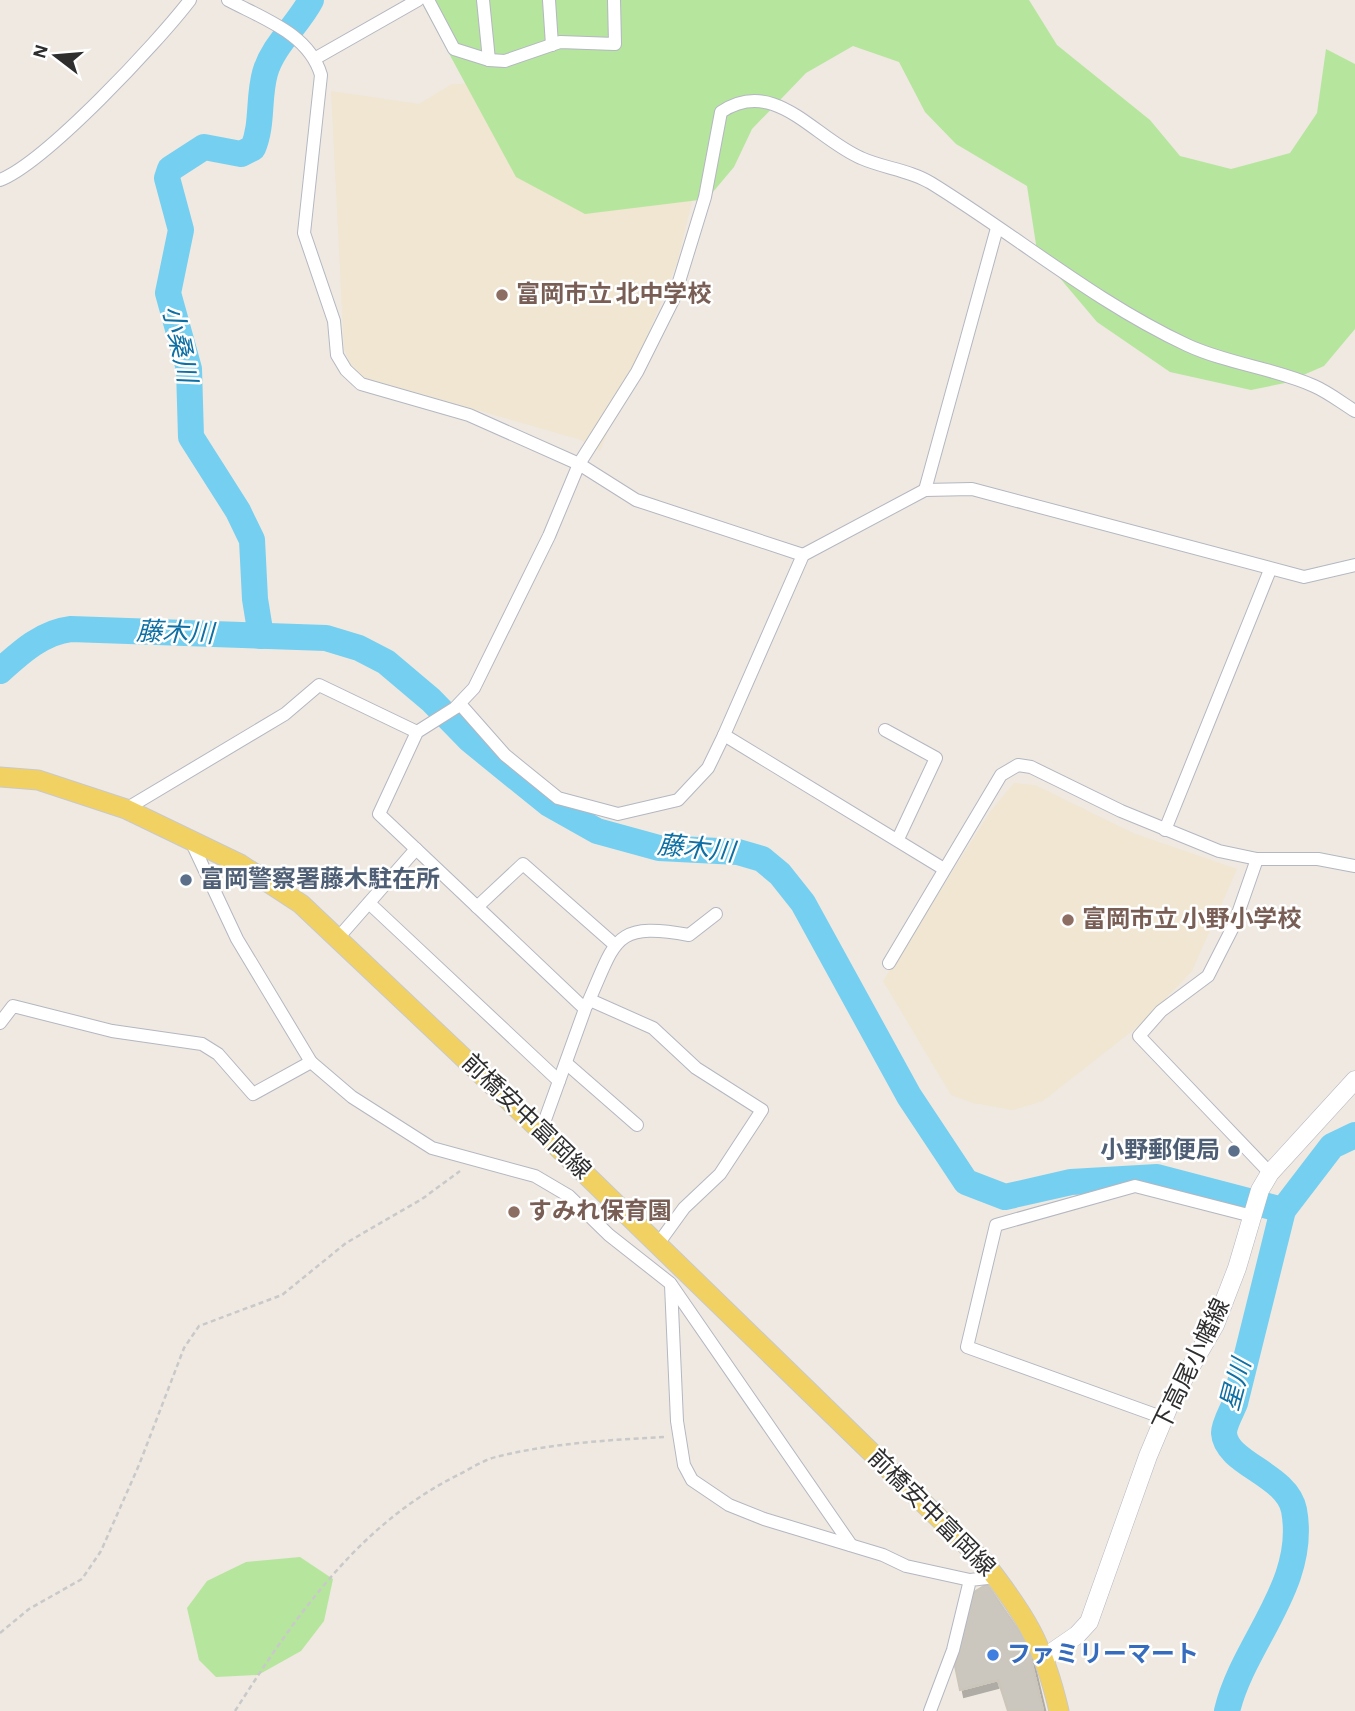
<svg xmlns="http://www.w3.org/2000/svg" width="1355" height="1711" font-family="'Alegreya Sans','Noto Sans JP',sans-serif">
	<style>
		.education { fill: #f0e6d1 }
		.green { fill: #b6e59e }
		.lines { fill: none; stroke-linecap: round; stroke-linejoin: round }
		.river { stroke: #75cff0; stroke-width: 26 }
		.building { fill: #cbc7bf; stroke: #cbc5ba; stroke-width: 2; filter: url(#shadow) }
		.minor-casing { stroke: #b4b7c1; stroke-width: 14 }
		.secondary-casing { stroke: #b4b7c1; stroke-width: 19 }
		.primary-casing { stroke: #c9c9c9; stroke-width: 21 }
		.path { stroke: #c9c9c9; stroke-width: 2.5; stroke-dasharray: 5 3.5; stroke-linecap: butt }
		.minor { stroke: #fff; stroke-width: 12 }
		.secondary { stroke: #fff; stroke-width: 18 }
		.primary { stroke: #f2d163; stroke-width: 19 }
		.education-dot { fill: #8d6e63; stroke: #fff; stroke-width: 2.5 }
		.service-dot { fill: #5c6f8a; stroke: #fff; stroke-width: 2.5 }
		.shop-dot { fill: #3f7fe0; stroke: #fff; stroke-width: 2.5 }
		.labels { text-anchor: middle; dominant-baseline: central; stroke-width: 5; stroke-linejoin: round; paint-order: stroke }
		.education-label { font-size: 24px; font-weight: bold; fill: #785e54; stroke: #fff; text-anchor: start }
		.service-label { font-size: 24px; font-weight: bold; fill: #4e5e75; stroke: #fff; text-anchor: start }
		.street-label { font-size: 24px; fill: #2e2e2e; stroke: #fff }
		.shop-label { font-size: 24px; font-weight: bold; fill: #366cbe; stroke: #fff; text-anchor: start }
		.water-label { font-size: 26px; font-style: italic; fill: #0d6fa3; stroke: #fff }
	</style>
	<defs>
		<filter id="shadow"><feDropShadow dx="4" dy="7" stdDeviation="0" flood-color="#0004"/></filter>
	</defs>
	<rect width="100%" height="100%" fill="#efe9e1"/>
	<g class="education">
		<polygon points="499,83 702,160 677,263 600,451 581,440 363,377 351,365 344,349 331,91 419,104 452,84"/>
		<polygon points="1014,783 1035,785 1133,833 1237,869 1192,971 1141,1024 1043,1101 1013,1110 973,1103 951,1095 883,981 990,812"/>
	</g>
	<g class="green">
		<polygon points="420,0 1029,0 1057,45 1150,120 1180,156 1231,169 1290,153 1317,113 1326,49 1355,64 1355,329 1324,366 1285,383 1251,390 1170,372 1097,322 1037,251 1027,186 956,144 925,112 899,62 853,46 806,73 752,129 734,167 707,199 585,214 516,177"/>
		<polygon points="300,1557 333,1579 324,1621 301,1651 258,1675 216,1677 199,1660 187,1608 207,1581 246,1562"/>
	</g>
	<g class="lines">
		<g class="river">
			<path d="M261 636 255 599 252 540 238 511 191 437 189 369 168 293 181 230 167 178 170 169 204 147 241 154 253 148C263 124 258 98 265 73 273 45 298 25 311 0"/>
			<path d="M0 671C21 652 43 632 71 629L326 638 359 648 386 662 431 700 470 740 549 804 597 831 659 848 738 852 762 859 780 874 803 903 909 1096 966 1182 1005 1197 1071 1182 1157 1177 1283 1210"/>
			<path d="M1227 1711C1243 1643 1308 1585 1294 1510 1287 1474 1226 1464 1224 1433 1224 1424 1232 1411 1235 1403L1283 1210 1332 1146 1355 1135"/>
		</g>
	</g>
	<polygon class="building" points="987,1584 1027,1643 1043,1711 1008,1711 998,1680 960,1690 955,1666 971,1594"/>
	<g class="lines">
		<g class="minor-casing">
			<g id="minor">
				<path d="M228 0C264 19 309 34 321 75L304 233 334 321 337 355 346 370 361 384 469 415 579 464 636 500 803 555"/>
				<polyline points="428,0 454,49 489,60 505,61 560,42 615,44 614,0"/>
				<polyline points="483,0 489,60"/>
				<polyline points="549,0 552,45"/>
				<polyline points="316,58 418,0"/>
				<path d="M0 180C46 162 158 42 190 0"/>
				<polyline points="925,490 997,228"/>
				<polyline points="460,704 505,755 558,798 618,814 678,800 708,768 724,735"/>
				<polyline points="885,730 936,758 898,839"/>
				<polyline points="126,809 285,714 319,685 417,732"/>
				<polyline points="1165,830 1270,570"/>
				<polyline points="191,841 237,939 311,1062 352,1097 432,1148 535,1176 569,1196 609,1235 670,1283 851,1545"/>
				<polyline points="1257,859 1234,925 1208,976 1161,1011 1139,1036 1270,1173"/>
				<polyline points="944,869 724,735 803,555 925,490 972,489 1304,577 1355,565"/>
				<polyline points="369,903 559,1081"/>
				<polyline points="477,907 523,864 615,945"/>
				<polyline points="338,938 416,849"/>
				<polyline points="889,963 1001,775 1018,765 1031,767 1121,811 1219,851 1257,859 1318,859 1355,866"/>
				<polyline points="590,1000 653,1028 696,1068 762,1110 720,1174 684,1208 658,1244"/>
				<path d="M587 1005C616 941 612 921 689 935L716 914"/>
				<polyline points="0,1023 13,1006 112,1031 202,1044 218,1054 253,1094 311,1062"/>
				<polyline points="566,1063 637,1125"/>
				<path d="M541 1131 585 1009 379 814 417 732 455 708 474 688 549 536 579 464 637 372 674 298 705 197 721 112C775 76 814 138 861 158 883 168 910 170 931 183 1017 236 1095 302 1187 345 1228 364 1274 368 1314 386 1328 392 1342 403 1355 411"/>
				<polyline points="671,1285 677,1421 684,1465 692,1480 729,1505 764,1519 883,1555 906,1566 970,1580"/>
				<polyline points="1164,1418 967,1347 996,1225 1135,1186 1252,1216"/>
				<polyline points="930,1711 953,1650 970,1580 996,1577"/>
			</g>
		</g>
		<g class="secondary-casing">
			<polyline id="secondary" points="1045,1657 1077,1635 1089,1622 1148,1456 1172,1399 1215,1325 1237,1268 1260,1190 1270,1173 1355,1080"/>
		</g>
		<g class="primary-casing">
			<path id="primary" d="M0 777 38 780 126 809 240 864 301 904 541 1131 984 1562C1026 1616 1043 1643 1059 1711"/>
		</g>
		<g class="path">
			<polyline points="0,1633 29,1609 82,1579 101,1551 139,1465 184,1348 199,1326 282,1295 346,1243 422,1199 460,1171"/>
			<path d="M235 1711C294 1619 357 1525 458 1475 470 1469 483 1460 496 1457 551 1443 610 1440 665 1437"/>
		</g>
		<use href="#minor" class="minor"/>
		<use href="#secondary" class="secondary"/>
		<use href="#primary" class="primary"/>
	</g>
	<g class="education-dot">
		<circle cx="502" cy="295" r="7"/>
		<circle cx="1068" cy="920" r="7"/>
		<circle cx="514" cy="1212" r="7"/>
	</g>
	<g class="service-dot">
		<circle cx="186" cy="880" r="7"/>
		<circle cx="1234" cy="1151" r="7"/>
	</g>
	<circle class="shop-dot" cx="993" cy="1655" r="7"/>
	<g class="labels">
		<g class="education-label">
			<text x="516" y="295">富岡市立 北中学校</text>
			<text x="1082" y="920">富岡市立 小野小学校</text>
			<text x="528" y="1212">すみれ保育園</text>
		</g>
		<g class="service-label">
			<text x="200" y="880">富岡警察署藤木駐在所</text>
			<text x="1220" y="1151" text-anchor="end">小野郵便局</text>
		</g>
		<g class="street-label">
			<text transform="translate(526 1117) rotate(44)">前橋安中富岡線</text>
			<text transform="translate(1192 1365) rotate(-64)">下高尾小幡線</text>
			<text transform="translate(931 1513) rotate(45)">前橋安中富岡線</text>
		</g>
		<g class="shop-label">
			<text x="1007" y="1655">ファミリーマート</text>
		</g>
		<g class="water-label">
			<text transform="translate(179 344) rotate(78)">小桑川</text>
			<text transform="translate(175 633) rotate(2)">藤木川</text>
			<text transform="translate(696 849) rotate(6)">藤木川</text>
			<text transform="translate(1236 1385) rotate(-75)">星川</text>
		</g>
	</g>
	<g transform="translate(56 56) rotate(286)" stroke="#ffffff" stroke-width="5" paint-order="stroke">
	<path d="M0-5L12 26L0 18L-12 26Z" fill="#2e2e2e"/>
	<text y="-10" font-size="19" font-weight="bold" text-anchor="middle" fill="#2e2e2e">N</text>
	</g>
</svg>
